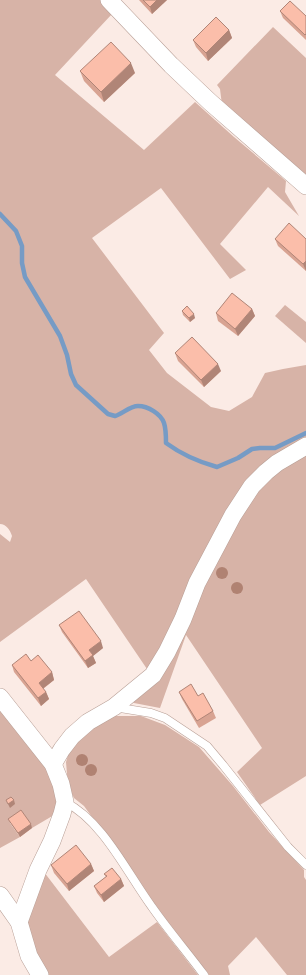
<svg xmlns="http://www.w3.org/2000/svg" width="306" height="975" font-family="Montserrat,sans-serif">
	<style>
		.green { fill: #d7b3a7 }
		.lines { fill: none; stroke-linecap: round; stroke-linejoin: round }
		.stream { stroke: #769bc5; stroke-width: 4.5 }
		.service-casing { stroke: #b89f96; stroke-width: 9 }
		.minor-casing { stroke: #b89f96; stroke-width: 18 }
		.service { stroke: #fff; stroke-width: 8 }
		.minor { stroke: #fff; stroke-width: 17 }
		.tree { fill: #b08272 }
		.wall { fill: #d8a392 }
		.shaded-wall { fill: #b08577 }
		.building { fill: #fbbeaa; stroke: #b08577 }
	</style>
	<rect width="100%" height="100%" fill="#fbebe5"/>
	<g class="green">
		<path d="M0 0H101L112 14 55 75 144 150 195 102 234 137 286 181 285 192 299 216 268 187 220 244 246 270 230 279 161 188 92 238 164 333 149 350 167 373 211 407 229 411 252 397 265 373 283 369 306 365V440C281 451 265 460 246 481L166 645 147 669 86 579 0 642V534L10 542 12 536C10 530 6 524 0 524Z"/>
		<polygon points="273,27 306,58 306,176 222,105 220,89 217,85"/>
		<polygon points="285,305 306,322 306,343 275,316"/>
		<polygon points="306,455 306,776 260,805 237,772 262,748 186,635 160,708 134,703 133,701 179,646 185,634 206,582 252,496 278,471"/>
		<polygon points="0,704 40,754 58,798 54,815 32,828 22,814 10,823 20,837 0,848"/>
		<polygon points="110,716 141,716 165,725 199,747 233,786 269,832 304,870 304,877 306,880 306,975 287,975 256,937 228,966 230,975 209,975 167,921 84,806 74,798 68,786 66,762 71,746 87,728"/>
		<polygon points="44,872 109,957 157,922 198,975 47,975 33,951 27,928 35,892"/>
	</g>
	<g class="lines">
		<path class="stream" d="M0 214 16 231 22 246V263L25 277 60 336 67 355 71 374 76 385 108 414 115 416C122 414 130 406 138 406 148 406 161 414 164 423 166 429 166 437 166 443 181 454 199 462 217 467L238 458 252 449 260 448H275L306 433"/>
		<g class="service-casing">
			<g id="service">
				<polyline points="114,707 151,713 165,718 207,746 223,765 288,847 306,865"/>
				<path d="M65 802C103 821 127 873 152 907 168 930 187 952 204 975"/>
			</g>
		</g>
		<g class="minor-casing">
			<g id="minor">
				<polyline points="109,0 171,65 210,102 306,186"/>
				<polyline points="0,697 53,764 61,784 65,802 62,814 52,841 38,870 19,922"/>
				<polyline points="53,764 62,749 72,736 88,722 114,707 153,675 167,652 183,619 197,583 233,515 252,486 266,472 277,463 306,446"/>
				<polyline points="0,895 19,922 29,956 40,975"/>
			</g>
		</g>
		<use href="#service" class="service"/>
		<use href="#minor" class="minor"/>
	</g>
	<g class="tree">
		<circle cx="222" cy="573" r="6"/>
		<circle cx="237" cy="588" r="6"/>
		<circle cx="82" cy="760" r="6"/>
		<circle cx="91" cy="770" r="6"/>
	</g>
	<g class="wall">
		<polygon points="139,0 167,0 152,14"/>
		<polygon points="280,11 306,16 306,40 283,18"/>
		<polygon points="229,30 232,38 208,61 196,47 193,40"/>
		<polygon points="80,71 135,73 104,102 84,81"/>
		<polygon points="275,239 306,239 306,271 278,246"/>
		<polygon points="252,309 255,316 238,336 218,321 216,313"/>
		<polygon points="182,311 195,318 190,322 183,315"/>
		<polygon points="175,353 221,371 204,387 178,361"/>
		<polygon points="59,625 103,648 93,656 96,663 88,668 62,632"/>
		<polygon points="31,661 52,672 54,680 43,689 46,692 49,699 41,706 14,672 12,665"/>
		<polygon points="179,692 198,696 213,711 216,718 199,728 182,699"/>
		<polygon points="8,819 32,828 20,837"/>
		<polygon points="91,864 94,871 69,891 54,873 51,865"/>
		<polygon points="104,874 121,879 124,886 104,902 97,893 94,886 106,877"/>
	</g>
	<g class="shaded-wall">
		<polygon points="157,0 167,0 152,14 150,7"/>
		<polygon points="229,30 232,38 208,61 206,53"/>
		<polygon points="131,63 135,73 104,102 101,92"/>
		<polygon points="306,261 306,271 303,264"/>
		<polygon points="252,309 255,316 238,336 235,329"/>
		<polygon points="194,314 195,318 190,322 189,318"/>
		<polygon points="218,364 221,371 204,387 201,380"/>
		<polygon points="101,641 103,648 93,656 96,663 88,668 85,661 89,650"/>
		<polygon points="52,672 54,680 41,690 39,683"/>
		<polygon points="46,692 49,699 41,706 38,698"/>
		<polygon points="14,800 15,804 10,808 8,804"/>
		<polygon points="31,824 32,828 20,837 18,833"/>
		<polygon points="91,864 94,871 69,891 67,884"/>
		<polygon points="121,879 124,886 104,902 101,895"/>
	</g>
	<g class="building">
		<polygon points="143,0 157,0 150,7"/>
		<polygon points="290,1 306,16 306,34 305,35 280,11"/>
		<polygon points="216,17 229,30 206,53 193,40"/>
		<polygon points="111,42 131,63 101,92 80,71"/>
		<polygon points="289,223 306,239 306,261 303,264 275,239"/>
		<polygon points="232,293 252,309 235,329 216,313"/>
		<polygon points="187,306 194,314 189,318 182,311"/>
		<polygon points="192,337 218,364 201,380 175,353"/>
		<polygon points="79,611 101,641 89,650 93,655 85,661 59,625"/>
		<polygon points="26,654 31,661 38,655 52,672 39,683 46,692 38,698 12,665"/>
		<polygon points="191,684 198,696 203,693 213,711 197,721 179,692"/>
		<polygon points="11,797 14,800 8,804 6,800"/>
		<polygon points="21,810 31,824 18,833 8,819"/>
		<polygon points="76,845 91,864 67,884 51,865"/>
		<polygon points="112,868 121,879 101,895 94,886 107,876 104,874"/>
	</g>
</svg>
